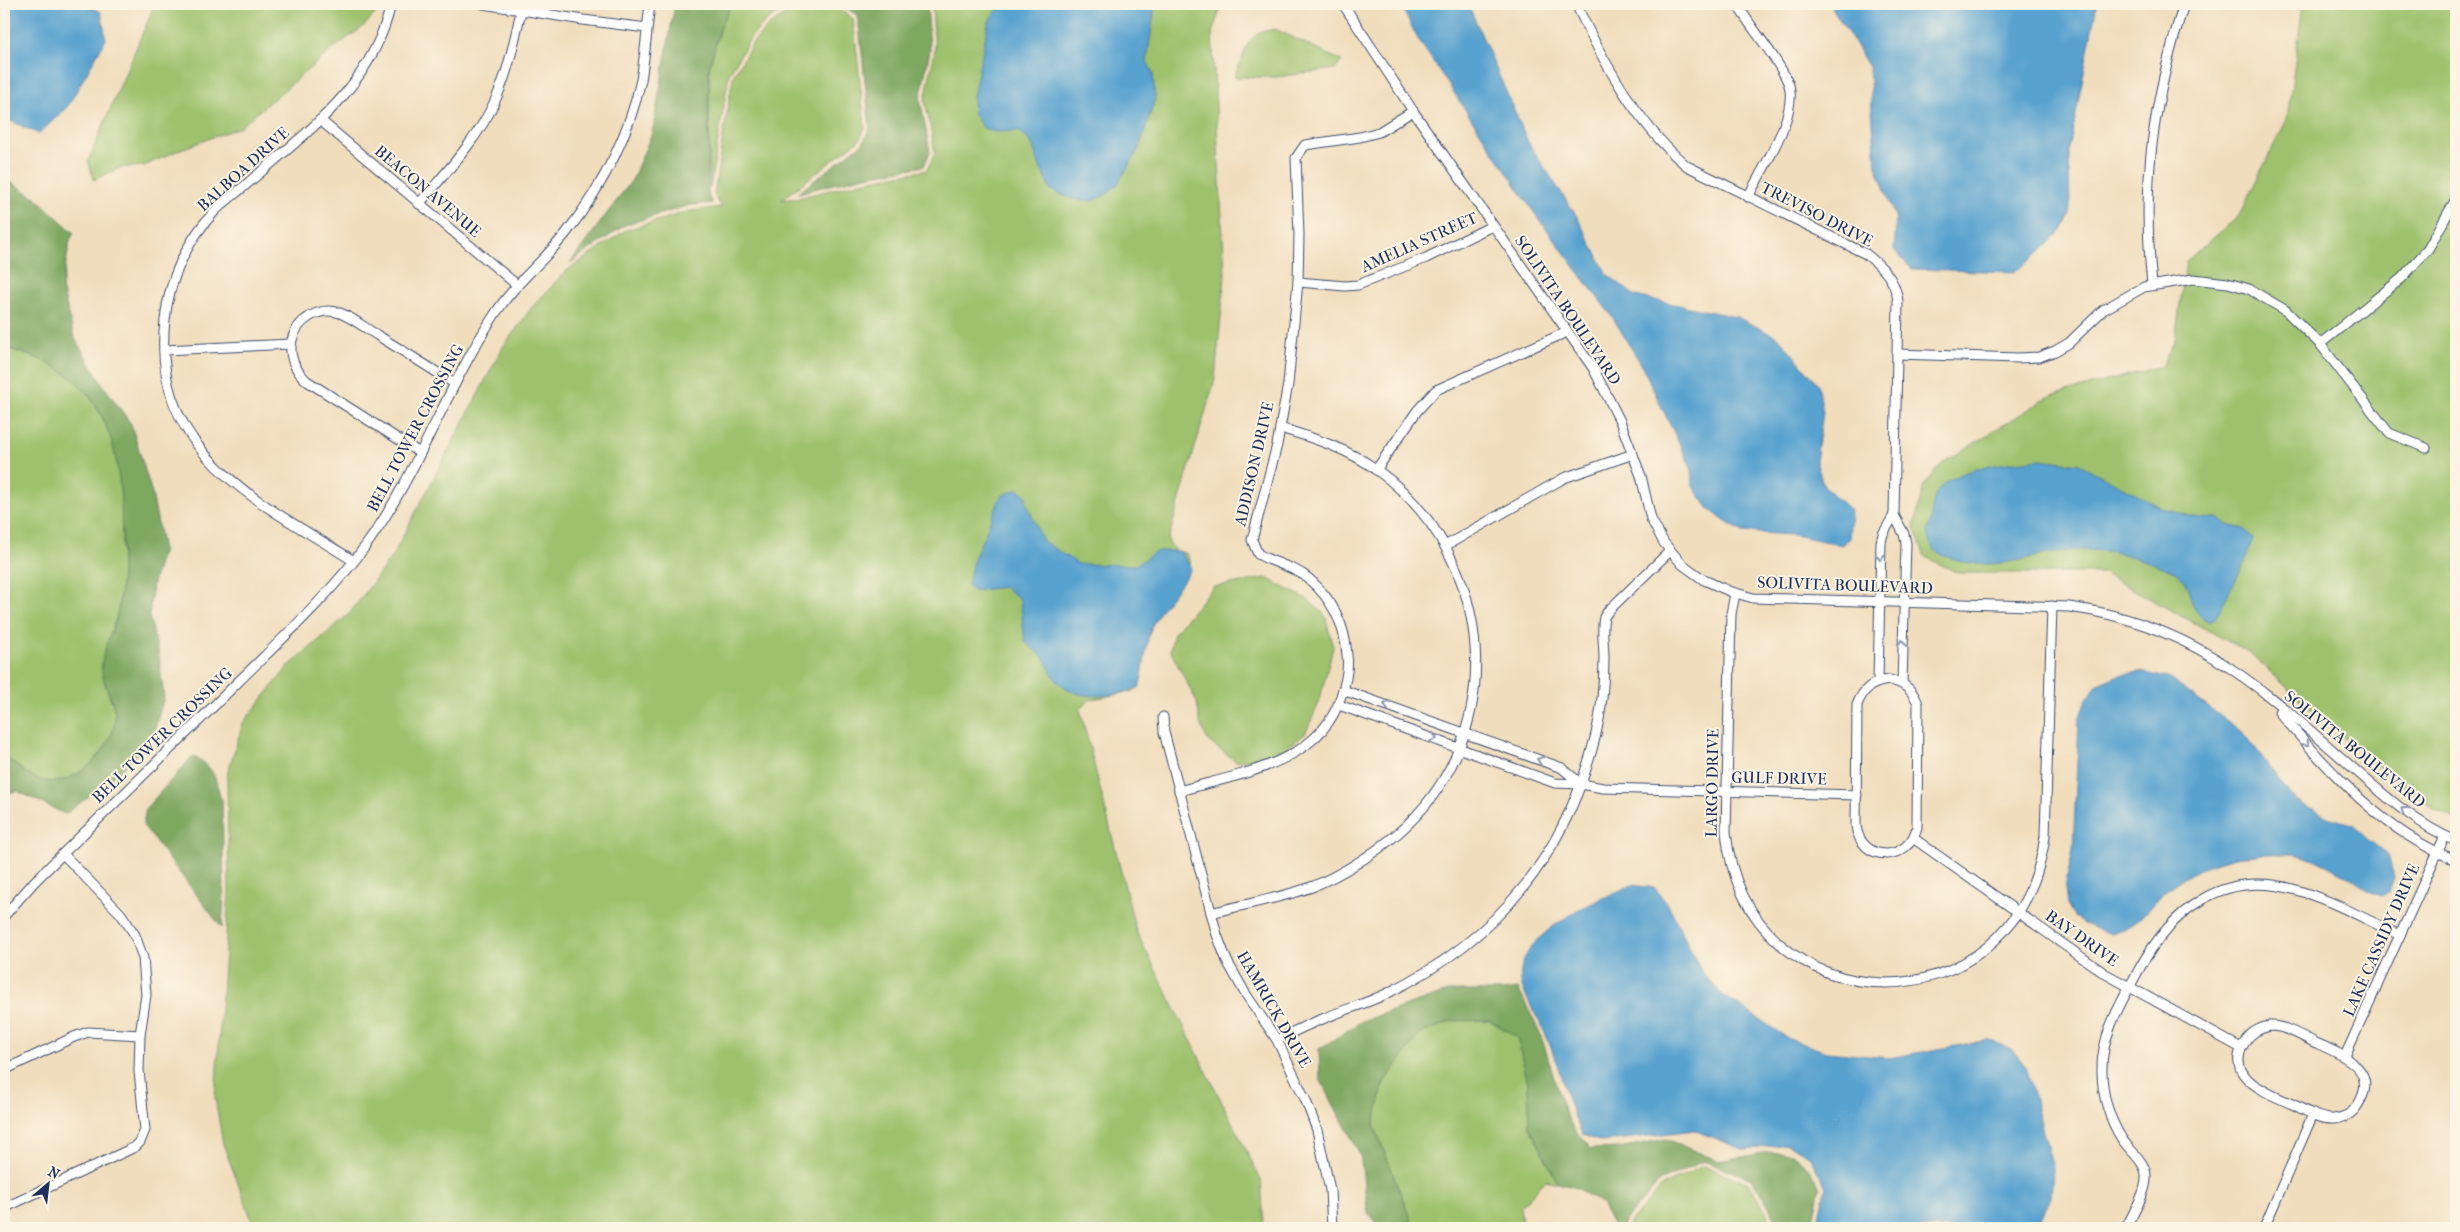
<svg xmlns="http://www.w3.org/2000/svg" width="2460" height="1232" font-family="'IM FELL French Canon',serif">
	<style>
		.green { fill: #9dc16c; stroke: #5c7865 }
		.forest { fill: #7ea760; stroke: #4c6b5f }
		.water { fill: #58a2cf; stroke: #3a6896 }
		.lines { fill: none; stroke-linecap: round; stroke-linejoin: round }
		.street-casing { stroke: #3b496c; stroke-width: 11 }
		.street { stroke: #fff; stroke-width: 9 }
		.oneway { stroke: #8d97ae }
		.labels { text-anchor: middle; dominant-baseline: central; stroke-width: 4; stroke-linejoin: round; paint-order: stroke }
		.street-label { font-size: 16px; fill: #1b2f5e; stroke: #fcf5e5 }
	</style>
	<rect width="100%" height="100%" fill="#fcf5e5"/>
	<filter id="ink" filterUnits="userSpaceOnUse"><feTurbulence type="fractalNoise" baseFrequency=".02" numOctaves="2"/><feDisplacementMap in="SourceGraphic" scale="10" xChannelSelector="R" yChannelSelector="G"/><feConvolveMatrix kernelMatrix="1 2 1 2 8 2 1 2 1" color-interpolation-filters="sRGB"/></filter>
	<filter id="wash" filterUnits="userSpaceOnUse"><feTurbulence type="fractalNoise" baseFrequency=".0096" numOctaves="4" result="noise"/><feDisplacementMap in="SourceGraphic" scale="20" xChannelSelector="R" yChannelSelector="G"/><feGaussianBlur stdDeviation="1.12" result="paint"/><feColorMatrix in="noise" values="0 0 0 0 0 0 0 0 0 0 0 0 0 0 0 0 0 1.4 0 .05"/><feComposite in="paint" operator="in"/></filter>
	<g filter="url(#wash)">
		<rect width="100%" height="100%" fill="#f0ddbc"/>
		<g class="green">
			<polygon points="155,4 384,4 363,27 335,47 240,127 181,149 144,166 119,168 94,180 88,161"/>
			<polygon points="732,4 792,4 769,19 751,37 729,74 710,188 709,68 721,25"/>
			<polygon points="932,4 1222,4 1212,33 1225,275 1215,379 1168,540 1175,551 1186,553 1190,562 1185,576 1157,613 1145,644 1141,681 1134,691 1089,700 1080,709 1136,931 1261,1180 1264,1228 255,1228 223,1144 215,1098 229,893 227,775 243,723 288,667 350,613 393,555 503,347 533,306 565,272 626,230 691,211 722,207 718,203 714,194 733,76 754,41 771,24 799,6 838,8 853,19 865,127 860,139 781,200 798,198 866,181 927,170 935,152 925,100 935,50"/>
			<polygon points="2303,4 2456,4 2456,820 2436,810 2396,780 2312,711 2251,654 2103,573 1958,573 1925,557 1914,527 1924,485 1943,463 2048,397 2162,366 2175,340 2186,261 2238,217 2287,119"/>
			<polygon points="1275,29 1342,61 1335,69 1277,77 1234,77 1249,42 1259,32"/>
			<path d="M4 347C25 354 48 360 66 374 99 397 115 440 120 478 123 495 121 514 122 531 122 559 123 586 117 614 115 624 109 633 108 643 106 654 103 673 105 684 109 697 118 710 115 724 108 753 76 788 45 781 30 779 14 764 4 755Z"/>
			<polygon points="1266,578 1307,599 1325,615 1333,647 1319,703 1305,734 1277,756 1257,760 1236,761 1208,741 1200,723 1197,702 1170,650 1174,633 1213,587"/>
			<polygon points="1489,1020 1517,1037 1528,1083 1529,1126 1558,1183 1546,1180 1520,1207 1523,1228 1414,1228 1374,1125 1384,1082 1420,1034 1451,1021"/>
			<polygon points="1703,1166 1749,1183 1775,1228 1627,1228 1628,1225 1662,1186"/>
		</g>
		<g class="forest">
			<polygon points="675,4 732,4 721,25 709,68 708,196 712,203 690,205 625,225 570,263 632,180 652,133"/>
			<polygon points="841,4 927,4 930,50 920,99 930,152 924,166 865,176 798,193 863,143 870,128 858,16"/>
			<path d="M4 178 35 197 74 233 70 240 62 287 74 337 103 385 131 424 152 493 163 550 153 583 149 616 158 651 164 697 151 742 104 785 65 814 17 791 4 795V755C14 764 31 779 45 781 76 787 116 747 115 716 115 698 99 681 102 662 104 645 114 630 117 615 123 588 122 562 122 535 121 478 118 411 66 374 48 360 25 354 4 347Z"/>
			<path d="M193 756C214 767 215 776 220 797L222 799 224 894 222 928 143 825 146 808Z"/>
			<path d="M1518 989C1527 1007 1538 1026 1544 1045 1553 1069 1564 1131 1587 1142L1589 1149 1619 1148 1666 1139 1719 1161 1768 1152 1792 1154 1811 1170 1820 1188 1811 1228H1781L1752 1179 1703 1161 1660 1181 1623 1223 1622 1228H1613L1603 1205 1577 1188 1558 1183 1529 1126 1528 1083 1517 1037 1489 1020 1451 1021 1420 1034 1384 1082 1374 1125 1414 1228H1382L1368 1213 1360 1154 1320 1079 1319 1049 1362 1021 1450 991H1502Z"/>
		</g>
		<g class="water">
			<polygon points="4,4 85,4 101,12 106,39 68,106 39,134 4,118"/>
			<polygon points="1004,4 1155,4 1147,62 1153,73 1155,99 1139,149 1117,185 1105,195 1092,201 1072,199 1051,190 1040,167 1031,142 1018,131 995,132 983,128 974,115 973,97 988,24 992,16"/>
			<polygon points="1403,4 1468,4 1529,144 1576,215 1607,274 1635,296 1737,317 1779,338 1818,384 1823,412 1816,461 1823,485 1851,511 1849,539 1842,545 1794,535 1743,532 1726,522 1709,509 1693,487 1692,470 1641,364 1613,318 1533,211 1418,39 1404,12"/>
			<polygon points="1830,4 2097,4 2069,150 2070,214 2063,229 2040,252 2015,272 1912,269 1894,250 1896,219 1876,166 1869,67"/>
			<path d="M2040 459 2079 464 2164 509 2201 519 2217 518 2227 525 2244 529 2253 539 2245 562 2216 617 2210 622C2186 611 2195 592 2180 576 2173 568 2117 551 2105 551 2093 550 2079 549 2067 551 2026 556 1987 574 1947 557 1942 555 1934 551 1932 547 1929 543 1928 536 1927 532 1933 520 1930 506 1936 494 1950 466 2012 463 2040 459Z"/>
			<path d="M1018 489 1026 496V502L1043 541 1078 564 1136 565 1157 551H1180L1191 568C1180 589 1162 604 1152 626 1145 643 1145 669 1139 688 1111 696 1076 704 1055 678 1050 672 1048 664 1043 657 1038 652 1031 647 1025 642L1020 599 1004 587 973 591 968 585 972 564 1001 496Z"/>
			<polygon points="2140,672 2168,678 2245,734 2291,796 2304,805 2327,817 2353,824 2366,838 2388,855 2394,877 2389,893 2381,896 2371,892 2348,876 2314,859 2294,854 2266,854 2235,857 2211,864 2190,874 2166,890 2141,917 2120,931 2112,934 2093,928 2074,917 2067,905 2065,888 2073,849 2079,719 2087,698 2098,684 2119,675"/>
			<path d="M1632 885 1655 888 1670 908 1700 969 1720 993 1789 1039 1827 1052 1889 1058 1988 1040 2012 1049 2026 1067 2053 1169 2051 1198 2036 1228H1816L1826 1187 1809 1156 1787 1144 1744 1150 1694 1130 1601 1142 1582 1134C1567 1104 1561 1071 1548 1040 1543 1026 1522 994 1521 981 1514 934 1598 900 1632 885Z"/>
		</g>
	</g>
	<g filter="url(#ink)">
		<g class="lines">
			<g class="street-casing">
				<g id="street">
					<polyline points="483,4 583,20 647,28"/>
					<path d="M1343 4 1413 111 1593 368 1620 421 1641 476 1651 519 1664 543 1682 564 1704 580 1729 591 1753 598 2069 607C2186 623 2252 679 2337 754 2374 786 2411 822 2456 841"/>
					<path d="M1576 4C1602 60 1638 126 1687 166L1866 254C1882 267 1895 278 1898 301L1894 515 1904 534 1906 543 1902 684"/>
					<path d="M1737 4C1752 30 1774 53 1787 80 1802 110 1762 169 1748 197"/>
					<polyline points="320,120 517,285"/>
					<path d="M419 204C446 172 477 140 494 103 508 74 514 42 521 11"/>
					<polyline points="1298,282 1345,286 1358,285 1426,258 1492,226"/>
					<path d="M2152 284C2141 182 2153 102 2184 4"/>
					<polyline points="2320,344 2402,278 2428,249 2456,199"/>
					<polyline points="164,350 291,344"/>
					<polyline points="1897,354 2018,358 2039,357 2055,351 2069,343 2103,310 2144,287 2193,279 2228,283 2249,289 2285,310 2320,344 2389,433 2426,448"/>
					<path d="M420 453 307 381C295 370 288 357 292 340 297 320 319 306 340 313 353 318 365 328 377 335 403 351 429 367 455 384"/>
					<polyline points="1376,470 1417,411 1436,390 1567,332"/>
					<polyline points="1445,546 1564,478 1633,454"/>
					<path d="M354 561C259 501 150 454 165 320 169 280 186 242 214 212 224 201 237 193 248 183 309 130 372 87 391 4"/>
					<path d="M1735 594 1731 614 1726 832C1745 1030 2019 1035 2045 836L2052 606"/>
					<path d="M1889 680C1904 682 1913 690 1918 704L1917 827C1909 863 1861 863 1856 826L1857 705C1863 689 1872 682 1889 680Z"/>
					<polyline points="1878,681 1881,542 1883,534 1894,515"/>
					<polyline points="1343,690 1562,768 1581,784"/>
					<polyline points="1339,705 1555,783 1581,784 1603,788 1857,795"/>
					<path d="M2279 712C2330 771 2382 832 2456 860"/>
					<polyline points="1163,717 1164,732 1217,935 1227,961 1245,993 1277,1040 1306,1101 1317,1130 1330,1190 1332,1228"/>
					<path d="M1179 791C1238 774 1321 764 1341 696 1346 682 1349 669 1347 655 1345 625 1332 599 1309 579 1294 566 1275 564 1258 554L1252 540 1277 445 1288 384 1298 282 1299 235 1296 158 1305 145 1360 137 1379 132 1413 111"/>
					<polyline points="1913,838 2104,973 2241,1048"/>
					<path d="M1211 913C1244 904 1283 898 1314 886 1344 873 1372 855 1397 834 1512 736 1497 557 1377 470 1348 449 1314 438 1280 428"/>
					<path d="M4 916 35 881C103 814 172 748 239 681 284 637 330 595 367 544 418 473 446 388 495 314 515 283 544 261 567 232 601 188 629 135 641 80 645 55 647 29 650 4"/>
					<path d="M2270 1026C2286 1026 2301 1036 2316 1043 2341 1054 2382 1070 2357 1106 2352 1114 2343 1118 2334 1119 2320 1120 2305 1110 2292 1104 2268 1093 2222 1077 2245 1042 2250 1033 2259 1028 2270 1026Z"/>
					<path d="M1277 1040C1293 1032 1308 1024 1325 1018 1346 1009 1368 1003 1388 993 1499 938 1567 854 1596 734 1602 709 1604 684 1604 658 1604 644 1601 631 1604 617L1609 610 1670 551"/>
					<polyline points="2345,1056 2445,836"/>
					<polyline points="4,1070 74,1037 88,1032 140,1035"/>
					<polyline points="4,1208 135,1147 140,1142 145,1130 139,1071 140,1035 146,995 143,958 135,935 121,914 63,854"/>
					<path d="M2126 1228C2133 1213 2147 1192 2146 1176 2146 1162 2129 1150 2122 1139 2109 1119 2102 1094 2102 1071 2101 1035 2121 1003 2137 973 2170 911 2222 868 2296 890 2332 900 2366 920 2400 935"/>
					<polyline points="2264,1228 2313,1114"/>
					<polyline points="2452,1228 2456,1218"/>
				</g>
			</g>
			<use href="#street" class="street"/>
		</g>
		<defs><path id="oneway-chevron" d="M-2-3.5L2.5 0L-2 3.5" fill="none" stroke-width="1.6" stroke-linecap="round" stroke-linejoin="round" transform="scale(1.25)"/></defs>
		<g class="oneway">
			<use href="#oneway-chevron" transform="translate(1880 557) rotate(92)"/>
			<use href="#oneway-chevron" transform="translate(1902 643) rotate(-89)"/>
			<use href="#oneway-chevron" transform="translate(1387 705) rotate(-160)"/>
			<use href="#oneway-chevron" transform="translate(1434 738) rotate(20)"/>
			<use href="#oneway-chevron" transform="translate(2306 743) rotate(49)"/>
			<use href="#oneway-chevron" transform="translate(1540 760) rotate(-160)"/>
			<use href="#oneway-chevron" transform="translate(2404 810) rotate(-144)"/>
		</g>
	</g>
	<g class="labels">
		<g class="street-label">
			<text transform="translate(243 169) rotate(-42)">BALBOA DRIVE</text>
			<text transform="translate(428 191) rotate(40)">BEACON AVENUE</text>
			<text transform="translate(1817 214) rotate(27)">TREVISO DRIVE</text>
			<text transform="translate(1419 242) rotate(-24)">AMELIA STREET</text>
			<text transform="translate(1568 310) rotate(56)">SOLIVITA BOULEVARD</text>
			<text transform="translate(415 428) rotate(-62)">BELL TOWER CROSSING</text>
			<text transform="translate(1254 464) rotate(-77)">ADDISON DRIVE</text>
			<text transform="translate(1845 585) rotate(2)">SOLIVITA BOULEVARD</text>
			<text transform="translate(162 735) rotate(-44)">BELL TOWER CROSSING</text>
			<text transform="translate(2355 749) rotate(39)">SOLIVITA BOULEVARD</text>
			<text transform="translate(1779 778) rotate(1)">GULF DRIVE</text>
			<text transform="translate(1712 783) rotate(-89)">LARGO DRIVE</text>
			<text transform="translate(2082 938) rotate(35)">BAY DRIVE</text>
			<text transform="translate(2381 940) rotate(-66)">LAKE CASSIDY DRIVE</text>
			<text transform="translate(1274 1009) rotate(60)">HAMRICK DRIVE</text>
		</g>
	</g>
	<rect width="2460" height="1232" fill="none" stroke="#fcf5e5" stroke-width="20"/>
	<g transform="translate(48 1184) rotate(28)" stroke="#fcf5e5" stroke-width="4" paint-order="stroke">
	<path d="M0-4L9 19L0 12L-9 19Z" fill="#1b2f5e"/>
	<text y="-8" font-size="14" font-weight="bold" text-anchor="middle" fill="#1b2f5e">N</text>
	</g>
</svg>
